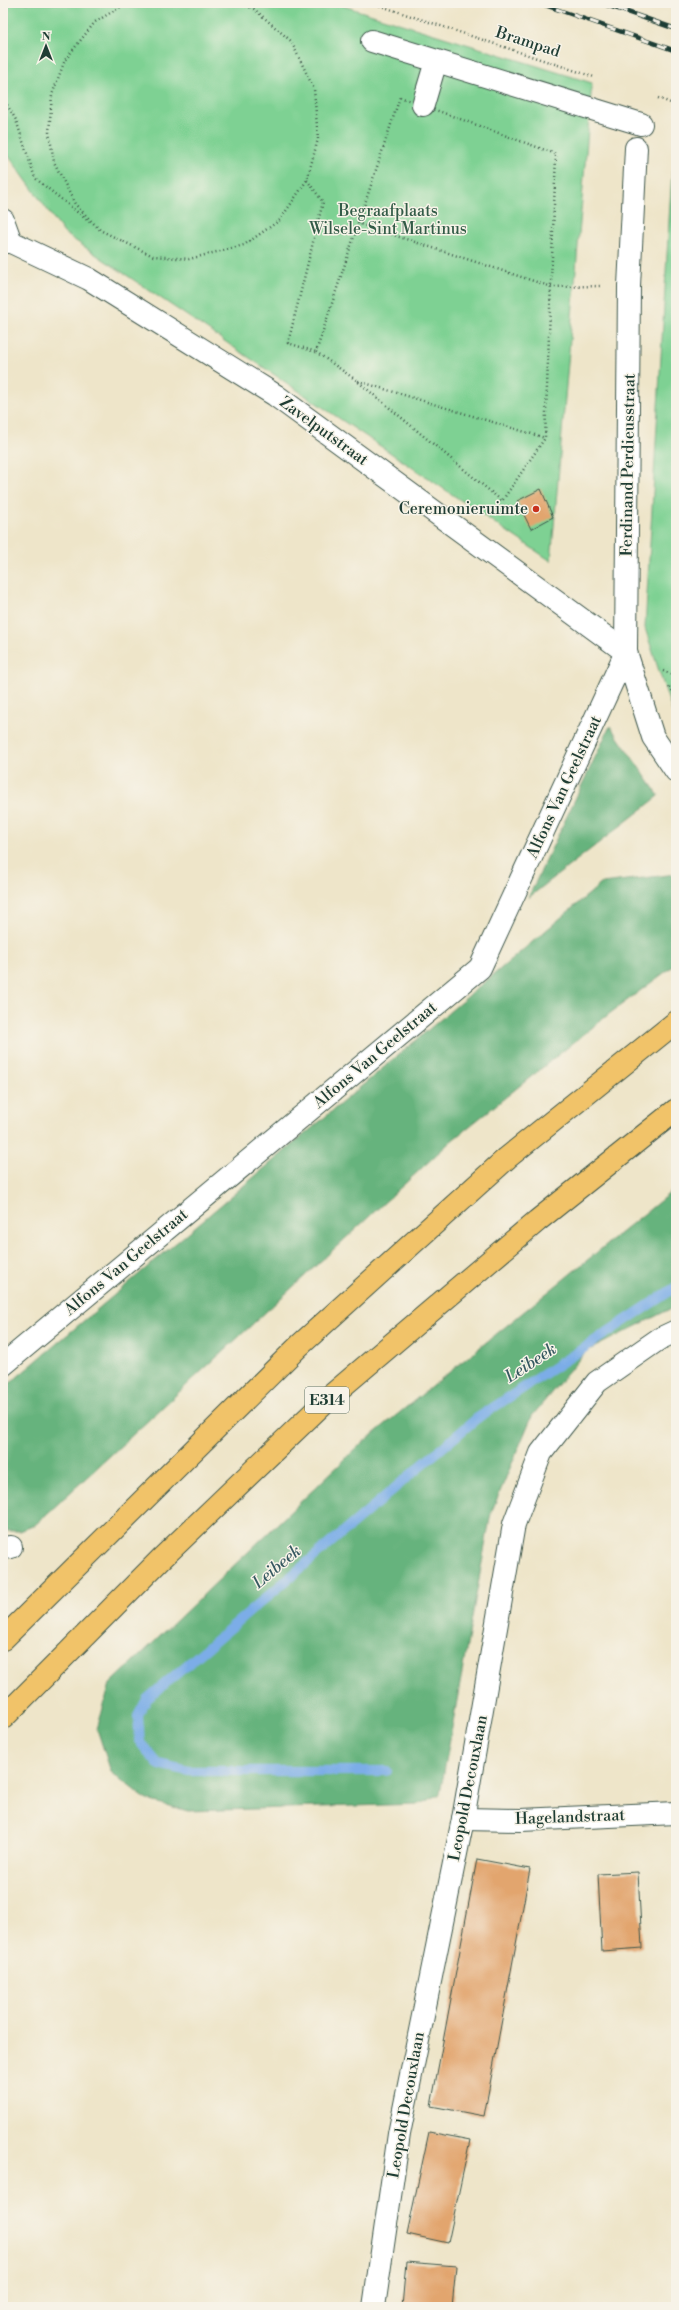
<svg xmlns="http://www.w3.org/2000/svg" width="679" height="2310" font-family="'Libre Bodoni',serif">
	<style>
		.green { fill: #7ed193; stroke: #4e8764 }
		.forest { fill: #66b37d; stroke: #427858 }
		.lines { fill: none; stroke-linecap: round; stroke-linejoin: round }
		.stream { stroke: #7cade7; stroke-width: 10 }
		.building { fill: #e2a56e }
		.minor-casing { stroke: #3e564a; stroke-width: 24 }
		.highway-casing { stroke: #3e564a; stroke-width: 24 }
		.path { stroke: #3e564a; stroke-width: 2.5; stroke-dasharray: 1 3; stroke-linecap: butt }
		.minor { stroke: #fff; stroke-width: 22 }
		.highway { stroke: #f1c369; stroke-width: 22 }
		.rail-casing { stroke: #1f3d34; stroke-width: 4.5 }
		.rail { stroke: #f7f3e8; stroke-width: 3; stroke-dasharray: 9; stroke-linecap: butt }
		.poi-dot { fill: #c8321e; stroke: #f7f3e8; stroke-width: 1.5 }
		.labels { text-anchor: middle; dominant-baseline: central; stroke-width: 3; stroke-linejoin: round; paint-order: stroke }
		.shield { fill: #f7f3e8; stroke: #60746a; stroke-width: 1 }
		.shield-label { font-size: 15px; font-weight: bold; fill: #1f3d34 }
		.street-label { font-size: 16px; fill: #1f3d34; stroke: #f7f3e8 }
		.park-label { font-size: 16px; fill: #325b47; stroke: #f7f3e8 }
		.poi-label { font-size: 16px; fill: #1f3d34; stroke: #f7f3e8; text-anchor: end }
		.water-label { font-size: 17px; font-style: italic; fill: #365961; stroke: #f7f3e8 }
	</style>
	<rect width="100%" height="100%" fill="#f7f3e8"/>
	<filter id="ink" filterUnits="userSpaceOnUse"><feTurbulence type="fractalNoise" baseFrequency=".025" numOctaves="2"/><feDisplacementMap in="SourceGraphic" scale="8" xChannelSelector="R" yChannelSelector="G"/><feConvolveMatrix kernelMatrix="1 2 1 2 8 2 1 2 1" color-interpolation-filters="sRGB"/></filter>
	<filter id="wash" filterUnits="userSpaceOnUse"><feTurbulence type="fractalNoise" baseFrequency=".012" numOctaves="4" result="noise"/><feDisplacementMap in="SourceGraphic" scale="16" xChannelSelector="R" yChannelSelector="G"/><feGaussianBlur stdDeviation="0.9" result="paint"/><feColorMatrix in="noise" values="0 0 0 0 0 0 0 0 0 0 0 0 0 0 0 0 0 1.4 0 .05"/><feComposite in="paint" operator="in"/></filter>
	<g filter="url(#wash)">
		<rect width="100%" height="100%" fill="#eee5c9"/>
		<g class="green">
			<polygon points="3,3 334,3 592,83 551,561 64,233 3,148"/>
			<polygon points="676,168 676,723 645,628 672,170"/>
		</g>
		<g class="forest">
			<polygon points="610,726 659,796 528,898"/>
			<polygon points="676,874 676,964 609,1014 450,1142 35,1525 20,1531 3,1531 3,1389 602,883"/>
			<polygon points="676,1188 676,1306 585,1352 532,1416 491,1513 440,1794 420,1804 188,1811 147,1800 111,1772 97,1729 110,1684 361,1444"/>
		</g>
		<g class="lines">
			<polyline class="stream" points="387,1771 189,1771 158,1764 140,1742 138,1716 147,1699 476,1419 676,1287"/>
		</g>
		<g id="blocks">
			<g class="building">
				<polygon points="541,489 553,517 531,529 517,501"/>
				<polygon points="477,1859 530,1869 484,2116 431,2106"/>
				<polygon points="638,1872 642,1948 602,1951 598,1874"/>
				<polygon points="429,2132 470,2140 448,2243 407,2234"/>
				<polygon points="406,2262 456,2266 452,2307 402,2307"/>
			</g>
		</g>
	</g>
	<g filter="url(#ink)">
		<use href="#blocks" fill-opacity="0" stroke="#3e564a" stroke-width="1"/>
		<g class="lines">
			<g class="minor-casing">
				<g id="minor">
					<polyline points="372,41 641,124"/>
					<polyline points="423,105 436,61"/>
					<polyline points="636,148 629,286 626,652 653,737 676,771"/>
					<polyline points="3,220 11,242"/>
					<polyline points="3,242 11,242 89,279 275,395 626,652"/>
					<polyline points="3,1365 480,968 626,652"/>
					<polyline points="3,1548 11,1547"/>
					<polyline points="463,1819 521,1820 676,1813"/>
					<polyline points="374,2307 399,2134 463,1819 514,1524 541,1453 597,1382 659,1339 676,1331"/>
				</g>
			</g>
			<g class="highway-casing">
				<g id="highway">
					<polyline points="3,1639 300,1345 507,1158 676,1022"/>
					<polyline points="3,1718 161,1559 332,1395 537,1221 676,1110"/>
				</g>
			</g>
			<g class="path">
				<polyline points="127,3 95,22 65,60 52,95 49,132 54,162 75,204 100,230 153,256 189,259 244,245 280,220 307,180 318,139 314,89 291,41 254,9 239,3"/>
				<polyline points="372,3 594,77"/>
				<polygon points="400,97 556,154 545,438 502,501 356,380 316,352"/>
				<polyline points="3,98 16,120 35,178 92,224"/>
				<polyline points="658,98 676,105"/>
				<polyline points="307,180 323,202 288,343 316,352"/>
				<polyline points="357,223 552,287 601,286"/>
				<polyline points="358,381 545,438"/>
				<polyline points="663,671 676,676"/>
				<polyline points="669,687 676,695"/>
			</g>
			<use href="#minor" class="minor"/>
			<use href="#highway" class="highway"/>
			<g class="rail-casing">
				<g id="rail">
					<polyline points="539,3 676,51"/>
					<polyline points="601,3 676,29"/>
				</g>
			</g>
			<use href="#rail" class="rail"/>
		</g>
	</g>
	<circle class="poi-dot" cx="536" cy="509" r="4"/>
	<g class="labels">
		<rect class="shield" x="305" y="1387" width="44" height="26" rx="3"/>
		<g class="shield-label">
			<text x="327" y="1400">E314</text>
		</g>
		<g class="street-label">
			<text transform="translate(528 42) rotate(18)">Brampad</text>
			<text transform="translate(324 431) rotate(36)">Zavelputstraat</text>
			<text transform="translate(628 465) rotate(-89)">Ferdinand Perdieusstraat</text>
			<text transform="translate(564 787) rotate(-65)">Alfons Van Geelstraat</text>
			<text transform="translate(375 1055) rotate(-40)">Alfons Van Geelstraat</text>
			<text transform="translate(126 1262) rotate(-40)">Alfons Van Geelstraat</text>
			<text transform="translate(468 1788) rotate(-79)">Leopold Decouxlaan</text>
			<text transform="translate(570 1817) rotate(-2)">Hagelandstraat</text>
			<text transform="translate(406 2105) rotate(-80)">Leopold Decouxlaan</text>
		</g>
		<g class="park-label">
			<text x="388" y="211">Begraafplaats<tspan x="388" dy="18">Wilsele-Sint Martinus</tspan></text>
		</g>
		<g class="poi-label">
			<text x="528" y="509">Ceremonieruimte</text>
		</g>
		<g class="water-label">
			<text transform="translate(531 1363) rotate(-33)">Leibeek</text>
			<text transform="translate(277 1567) rotate(-40)">Leibeek</text>
		</g>
	</g>
	<rect width="679" height="2310" fill="none" stroke="#f7f3e8" stroke-width="16"/>
	<g transform="translate(46 46)" stroke="#f7f3e8" stroke-width="3" paint-order="stroke">
	<path d="M0-3L7 15L0 10L-7 15Z" fill="#1f3d34"/>
	<text y="-6" font-size="11" font-weight="bold" text-anchor="middle" fill="#1f3d34">N</text>
	</g>
</svg>
